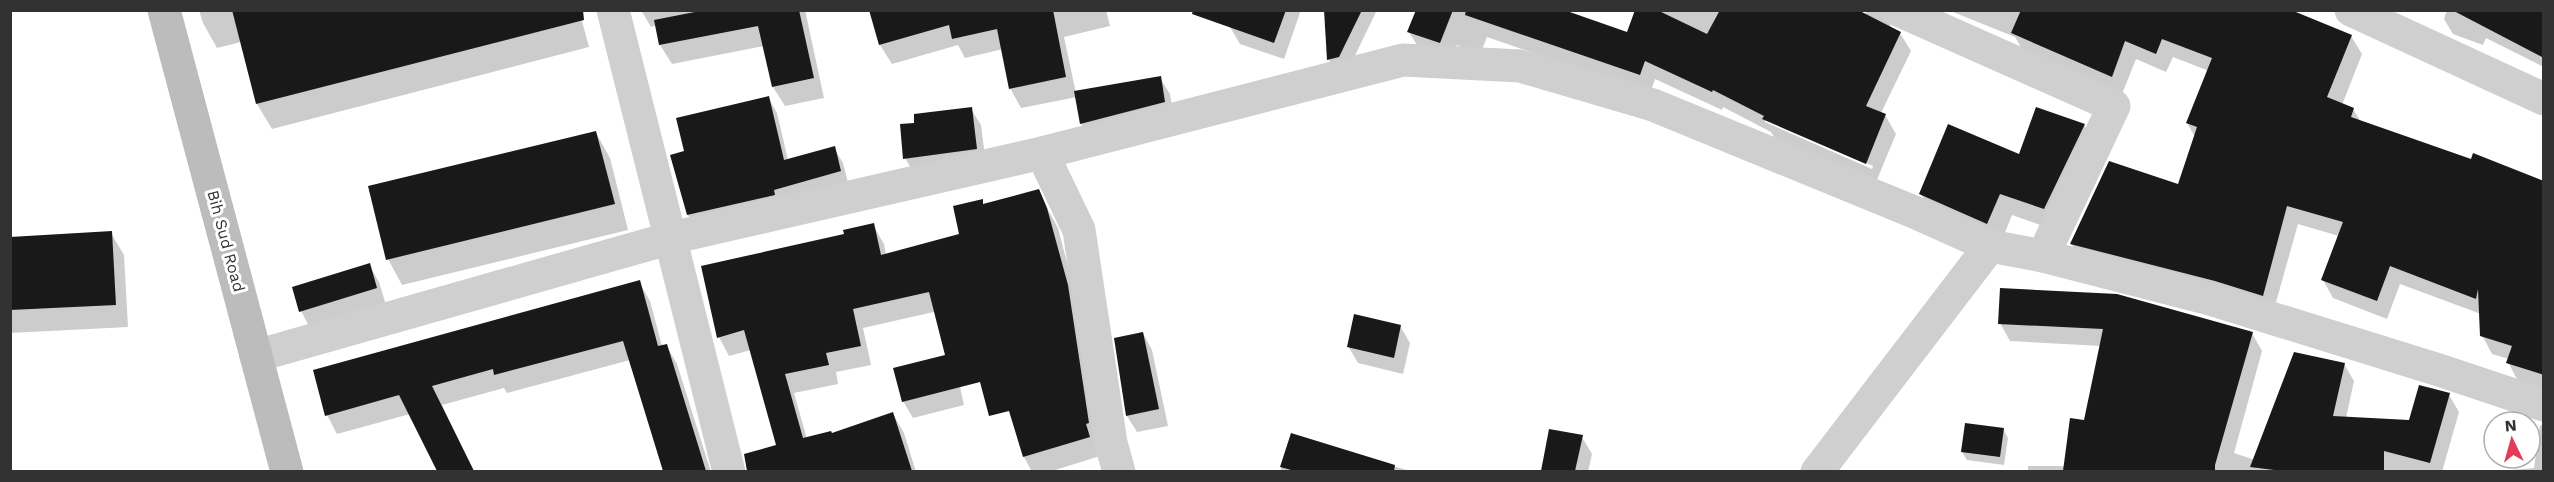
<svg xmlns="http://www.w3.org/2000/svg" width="2554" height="482" font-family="'Work Sans',sans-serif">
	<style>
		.shadow { fill: #0003; fill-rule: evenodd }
		.building { fill: #191919 }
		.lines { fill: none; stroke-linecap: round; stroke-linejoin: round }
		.street { stroke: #cfcfcf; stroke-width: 33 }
		.secondary { stroke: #bcbcbc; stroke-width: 33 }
		.labels { text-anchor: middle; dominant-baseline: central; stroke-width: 6; stroke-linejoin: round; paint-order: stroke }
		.street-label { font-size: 16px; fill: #323232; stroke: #fff }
	</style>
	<rect width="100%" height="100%" fill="#fff"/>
	<g class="shadow">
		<polygon points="199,10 579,10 589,47 272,129 257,104 241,42 217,48 203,23"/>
		<polygon points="641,10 805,10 824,98 785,106 773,87 764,46 672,64 660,45 657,25 651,27"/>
		<polygon points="871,10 1106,10 1110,26 1064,37 1076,93 1160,78 1170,94 1174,119 1091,140 1081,123 1077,97 1021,108 1010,88 1003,49 965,58 958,45 892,64 880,45"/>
		<polygon points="1201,10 1301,10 1284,59 1240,44 1230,27"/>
		<polygon points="1326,10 1377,10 1347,72 1337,75 1329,60"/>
		<path d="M1418 10H1559L1628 34 1637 10H1769L1865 16 1867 10H1904L1891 22 1890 27 1900 33 1911 51 1881 113 1885 115 1896 134 1876 182 1774 137 1771 132 1723 107 1722 110 1655 79 1650 93 1487 37 1480 55 1457 45 1450 61 1420 50 1409 32ZM1765 119 1873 166 1872 169 1765 122Z"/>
		<polygon points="1948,10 2289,10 2351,36 2362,54 2342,105 2353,109 2361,122 2471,161 2544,182 2544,389 2518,381 2508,362 2509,359 2492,354 2482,335 2481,314 2400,284 2387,319 2333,298 2323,280 2339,236 2298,224 2273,313 2082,262 2071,243 2179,186 2195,137 2187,123 2209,71 2173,57 2166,72 2136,59 2122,94 2023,51 2015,37"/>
		<polygon points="2447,10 2544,10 2544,67 2486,38 2483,45 2453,34 2444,19"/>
		<polygon points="768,97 777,113 788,160 834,148 843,163 849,187 697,230 688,215 686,152"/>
		<polygon points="971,109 981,125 986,165 915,175 905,158 916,124"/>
		<polygon points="2084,125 2097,147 2057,231 2012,215 2000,245 1934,216 1921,194 2020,156"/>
		<polygon points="596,133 610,158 628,230 402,285 388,259"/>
		<polygon points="1038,191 1058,228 1078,305 1100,456 1049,472 1032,472 1024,457 982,315 938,311 863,328 871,365 836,372 838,384 794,393 807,439 832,435 893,414 904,433 916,472 748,472 745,455 778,446 751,350 729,356 719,337 846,235 873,225 884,244 886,255 961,235 982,201 984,205"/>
		<polygon points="111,233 124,255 128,327 10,333 10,238"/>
		<polygon points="369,265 379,282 386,305 310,328 301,311"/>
		<polygon points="639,282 650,301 662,346 666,345 677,364 711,472 664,472 630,360 507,393 504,388 442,405 474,472 438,472 410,414 337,434 327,415"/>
		<polygon points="2000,323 2252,333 2262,351 2234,453 2255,460 2344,364 2354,381 2346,418 2411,422 2449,395 2459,412 2442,472 2028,472 2028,466 2065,466 2085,422 2101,346 2010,341"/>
		<polygon points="1400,326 1410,343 1403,374 1358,363 1348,346"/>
		<polygon points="1143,333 1152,350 1168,426 1137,432 1127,416"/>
		<polygon points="957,373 964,405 913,418 903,401"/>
		<polygon points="2540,425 2544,426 2544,472 2488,472 2534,468"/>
		<polygon points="2003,429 2008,438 2004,465 1967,460 1962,452"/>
		<polygon points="1551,431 1582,437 1592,454 1588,472 1542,472"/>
		<polygon points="1292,435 1413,472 1280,472"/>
	</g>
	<g class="building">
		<polygon points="232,10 583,10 584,20 256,104"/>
		<polygon points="705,10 799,10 814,78 772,87 758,26 659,45 654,20"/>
		<polygon points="869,10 1053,10 1066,77 1009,89 997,29 952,39 949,25 879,45"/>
		<polygon points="1193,10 1286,10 1274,43 1192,14"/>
		<polygon points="1324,10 1362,10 1339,57 1327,60"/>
		<polygon points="1416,10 1453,10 1440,43 1407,32"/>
		<polygon points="1466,10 1564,10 1627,32 1635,10 1657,10 1707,34 1720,10 1858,10 1901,32 1866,106 1886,114 1866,164 1762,119 1764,116 1713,90 1712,92 1645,61 1640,75 1465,15"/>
		<polygon points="2021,10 2291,10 2352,35 2327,97 2354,108 2351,117 2471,159 2473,153 2544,181 2544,375 2506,363 2512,346 2480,336 2478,289 2476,299 2390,266 2377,301 2321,280 2343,222 2287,206 2263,296 2215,281 2070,244 2109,161 2178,184 2197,127 2186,123 2212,58 2162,39 2156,54 2125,41 2112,77 2011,33"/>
		<polygon points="2452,10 2544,10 2544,58"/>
		<polygon points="1161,76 1165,102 1080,124 1074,91"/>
		<polygon points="769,96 784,160 835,146 841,171 774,190 775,195 687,215 670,155 684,151 676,118"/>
		<polygon points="972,107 977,149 903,159 900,124 914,123 914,114"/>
		<polygon points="2036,107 2085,124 2044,209 2000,194 1987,224 1919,194 1948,124 2019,154"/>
		<polygon points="596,131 615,204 386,260 368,186"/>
		<polygon points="1039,189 1047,208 1068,285 1089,423 1086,424 1090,437 1023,457 1009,411 989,416 980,382 902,402 893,368 945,355 929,292 853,309 861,346 826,353 829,365 785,374 803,438 831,431 832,433 893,412 912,471 747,471 744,454 776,445 744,330 717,338 701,266 844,234 843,230 874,223 881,255 959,234 953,206 983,199 983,204"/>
		<polygon points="112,231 116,305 10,310 10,237"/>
		<polygon points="370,263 377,288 299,312 292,287"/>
		<polygon points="640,280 658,346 667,344 706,471 663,471 623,341 494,375 493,369 432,386 474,471 437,471 399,395 325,416 313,370"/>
		<polygon points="2000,288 2117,294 2253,332 2215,465 2215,471 2063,471 2070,418 2084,420 2103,329 1998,324"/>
		<polygon points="1354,314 1401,325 1394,358 1347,347"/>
		<polygon points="1143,332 1159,409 1126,416 1114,338"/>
		<polygon points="2294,352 2345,363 2333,416 2409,420 2419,385 2450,393 2430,463 2384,451 2384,471 2282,471 2250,467"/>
		<polygon points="1965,423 2004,428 2000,457 1961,452"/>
		<polygon points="1549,429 1583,435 1575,471 1541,471"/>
		<polygon points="1291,433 1395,465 1394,471 1295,471 1280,467"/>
	</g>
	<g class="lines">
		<g class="street">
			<polyline points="613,10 729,472"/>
			<polyline points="1898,10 2114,106 2043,256"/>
			<polyline points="2351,10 2544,99"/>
			<polyline points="1042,153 1079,230 1111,443 1119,472"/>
			<polyline points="256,356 671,238 1042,153 1403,60 1520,66 1653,105 1914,212 1990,246 2043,256 2210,299 2439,370 2544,405"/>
			<polyline points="1817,472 1990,246"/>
		</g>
		<polyline class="secondary" points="164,10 287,472"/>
	</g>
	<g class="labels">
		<g class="street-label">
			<text transform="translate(226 241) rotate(75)">Bih Sud Road</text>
		</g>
	</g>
	<rect width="2554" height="482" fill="none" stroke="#323232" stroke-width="24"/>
	<g transform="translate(2512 440) rotate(355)"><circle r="28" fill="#ffffff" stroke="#adadad" stroke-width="1.5"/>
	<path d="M0-4.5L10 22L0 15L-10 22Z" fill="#e13c59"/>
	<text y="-9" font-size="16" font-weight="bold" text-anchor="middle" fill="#323232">N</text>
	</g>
</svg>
